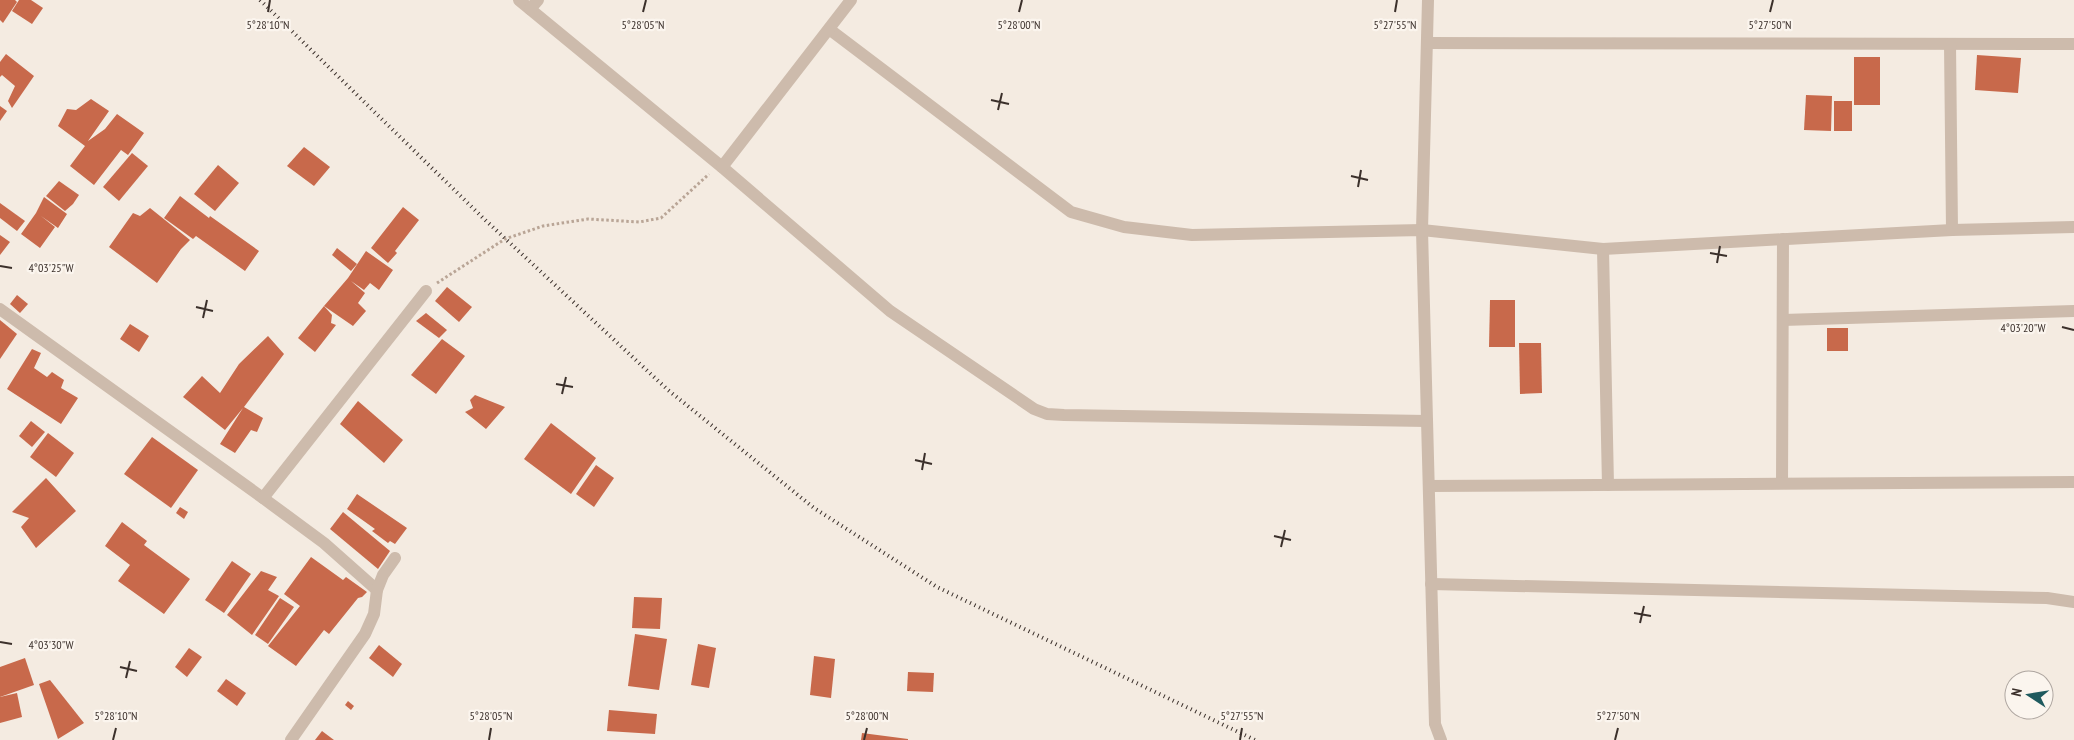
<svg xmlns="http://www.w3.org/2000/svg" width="2074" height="740" font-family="'PT Sans Narrow',sans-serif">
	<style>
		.building { fill: #c8694b }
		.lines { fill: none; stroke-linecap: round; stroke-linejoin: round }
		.path { stroke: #b9a596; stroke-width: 3; stroke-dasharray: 2.5 2.5; stroke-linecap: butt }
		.street { stroke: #cdbbac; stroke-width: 12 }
		.rail { stroke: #3b302b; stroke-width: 4; stroke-dasharray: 1 4; stroke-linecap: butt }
		.ticks { fill: none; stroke: #3b302b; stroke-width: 2 }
		.ticks-label { font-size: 12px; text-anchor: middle; fill: #3b302b; stroke: #fbf5ee; stroke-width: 4.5; stroke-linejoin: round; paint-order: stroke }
	</style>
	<rect width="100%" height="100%" fill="#f4ebe1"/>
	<g class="building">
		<polygon points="0,0 15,0 17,2 3,23 0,20"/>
		<polygon points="19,0 31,0 43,8 32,24 12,11"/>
		<polygon points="6,54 34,76 12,108 8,101 15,86 2,75 0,77 0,62"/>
		<polygon points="1977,55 2021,58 2018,93 1975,90"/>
		<rect x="1854" y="57" width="26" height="48"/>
		<polygon points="1806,95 1832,96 1831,131 1804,130"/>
		<polygon points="91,99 109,111 88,141 105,129 117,114 144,133 128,155 121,150 94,185 70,166 85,146 58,126 67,109 76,110"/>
		<rect x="1834" y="101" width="18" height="30"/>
		<polygon points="0,106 7,111 0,121"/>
		<polygon points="304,147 330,167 314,186 287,166"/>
		<polygon points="132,153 148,166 119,201 103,187"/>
		<polygon points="218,165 239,183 215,211 194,194"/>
		<polygon points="59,181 79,195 73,204 65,211 46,196"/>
		<polygon points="180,196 209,218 210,216 259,251 245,271 196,236 193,239 164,218"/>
		<polygon points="44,197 67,214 58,228 41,216 55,227 40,248 21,234 36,213"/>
		<polygon points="0,203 25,221 17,231 0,218"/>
		<polygon points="403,207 419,220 395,251 397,253 388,263 371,248"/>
		<polygon points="150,208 190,240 181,249 157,283 109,247 133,213 140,216"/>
		<polygon points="0,235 10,242 0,255"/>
		<polygon points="337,248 357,264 351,271 332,255"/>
		<polygon points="366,251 393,270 379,290 370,283 364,290 351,281 365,293 358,303 366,311 353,326 324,306 348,278"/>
		<polygon points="447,287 472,307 459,322 435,301"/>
		<polygon points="17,295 28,304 20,313 10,304"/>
		<polygon points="1490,300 1515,300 1515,347 1489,347"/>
		<polygon points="324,306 332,315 331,323 336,325 315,352 298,338"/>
		<polygon points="426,313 447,330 439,338 416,321"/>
		<polygon points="0,320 17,334 0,359"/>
		<polygon points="130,324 149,336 139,352 120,339"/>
		<rect x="1827" y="328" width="21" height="23"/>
		<polygon points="268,336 284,354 244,407 263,418 257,432 251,430 235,453 220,444 243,408 225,430 183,397 202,376 220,393 239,364"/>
		<polygon points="442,339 465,356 436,394 411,375"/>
		<polygon points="1519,343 1541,343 1542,393 1520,394"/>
		<polygon points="32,349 41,353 34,368 47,377 52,372 64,380 61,388 78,398 61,424 7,389"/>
		<polygon points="475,395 505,407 486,429 465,412 473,408 470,400"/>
		<polygon points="358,401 403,440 384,463 340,424"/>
		<polygon points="31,421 45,432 32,447 19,436"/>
		<polygon points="551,423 596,458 571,494 524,459"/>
		<polygon points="48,433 74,453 56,477 30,457"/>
		<polygon points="152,437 198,470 171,508 124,474"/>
		<polygon points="596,465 614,478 594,507 576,494"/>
		<polygon points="46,478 76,511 36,548 21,527 29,518 12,512"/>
		<polygon points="357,494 407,528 395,544 390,541 388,543 372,531 375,529 347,509"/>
		<polygon points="180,507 188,512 184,519 176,513"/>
		<polygon points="343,512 390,551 378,569 330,529"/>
		<polygon points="122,522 147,541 144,545 190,579 164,614 118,581 130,565 105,546"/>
		<polygon points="311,557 343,580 346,577 367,592 362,597 358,598 329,634 324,630 296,666 268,646 300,606 284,594"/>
		<polygon points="232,561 251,574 224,613 205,600"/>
		<polygon points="261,571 277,577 268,590 279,596 252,635 227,615"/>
		<polygon points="634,597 662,598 660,629 632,628"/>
		<polygon points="280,598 294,607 268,644 255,635"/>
		<polygon points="635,634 667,639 659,690 628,686"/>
		<polygon points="698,644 716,648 709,688 691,685"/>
		<polygon points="379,645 402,664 393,677 369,658"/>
		<polygon points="189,648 202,657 187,677 175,667"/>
		<polygon points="814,656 835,659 831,698 810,695"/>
		<polygon points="25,658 34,685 0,697 0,667"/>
		<polygon points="908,672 934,673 933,692 907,691"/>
		<polygon points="226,679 246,693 237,706 217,691"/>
		<polygon points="50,680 84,723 58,739 39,684"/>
		<polygon points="17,693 22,717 0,723 0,697"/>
		<polygon points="348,701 354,706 351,710 345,705"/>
		<polygon points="609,710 657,714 655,734 607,731"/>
		<polygon points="322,731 334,740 315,740"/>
		<polygon points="862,733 908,739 908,740 861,740"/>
	</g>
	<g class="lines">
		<polyline class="path" points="437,283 505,239 543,226 588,219 639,222 661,218 709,174"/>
		<g class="street">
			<polyline points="519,0 722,167 890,311 1034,409 1047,414 1064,415 1427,421"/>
			<polyline points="1428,0 1422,230 1435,724 1441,740"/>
			<polyline points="530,9 538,0"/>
			<polyline points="829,29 1071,212 1124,227 1192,235 1422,230 1603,249 1952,230 2074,227"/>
			<polyline points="1427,43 2074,44"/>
			<polyline points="1950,44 1952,230"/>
			<polyline points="722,167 851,0"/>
			<polyline points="1603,249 1608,485"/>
			<polyline points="0,309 263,498 324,543 377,590"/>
			<polyline points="1783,320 2074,311"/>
			<polyline points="1782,483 1783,239"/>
			<polyline points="1429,486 2074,482"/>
			<polyline points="263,498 426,291"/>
			<polyline points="1431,584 2047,598 2074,602"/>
			<polyline points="291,740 365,634 374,614 377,590 383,575 395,558"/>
		</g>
		<polyline class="rail" points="260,0 482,217 668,390 814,508 937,587 1255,740"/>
	</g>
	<path class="ticks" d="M268 12 270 0M643 12 646 0M1019 12 1022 0M1395 12 1397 0M1770 12 1773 0M991 100 1009 104M998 110 1002 93M1351 176 1368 180M1358 187 1361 170M1710 253 1727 256M1717 263 1720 246M0 266 12 268M196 307 213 311M203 318 207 300M2062 327 2074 330M556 384 573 387M562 394 566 377M915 460 932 464M922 470 925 453M1274 536 1291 540M1281 547 1285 530M1634 613 1651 616M1640 623 1644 606M0 642 12 644M120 667 137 671M126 678 130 661M113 740 116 728M489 740 491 728M864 740 867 728M1240 740 1242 728M1615 740 1618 728"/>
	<g class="ticks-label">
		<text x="268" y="29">5°28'10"N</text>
		<text x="643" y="29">5°28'05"N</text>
		<text x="1019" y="29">5°28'00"N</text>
		<text x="1395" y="29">5°27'55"N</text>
		<text x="1770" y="29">5°27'50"N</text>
		<text x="51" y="272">4°03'25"W</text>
		<text x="2023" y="332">4°03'20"W</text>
		<text x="51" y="649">4°03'30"W</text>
		<text x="116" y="720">5°28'10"N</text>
		<text x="491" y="720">5°28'05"N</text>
		<text x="867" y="720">5°28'00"N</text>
		<text x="1242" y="720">5°27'55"N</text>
		<text x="1618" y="720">5°27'50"N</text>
	</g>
	<g transform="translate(2029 695) rotate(282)"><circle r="24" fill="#fbf5ee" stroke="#aea6a0"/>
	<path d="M0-4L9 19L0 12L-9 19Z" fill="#1f5a5e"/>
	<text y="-8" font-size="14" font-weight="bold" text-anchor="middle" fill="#3b302b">N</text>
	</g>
</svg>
